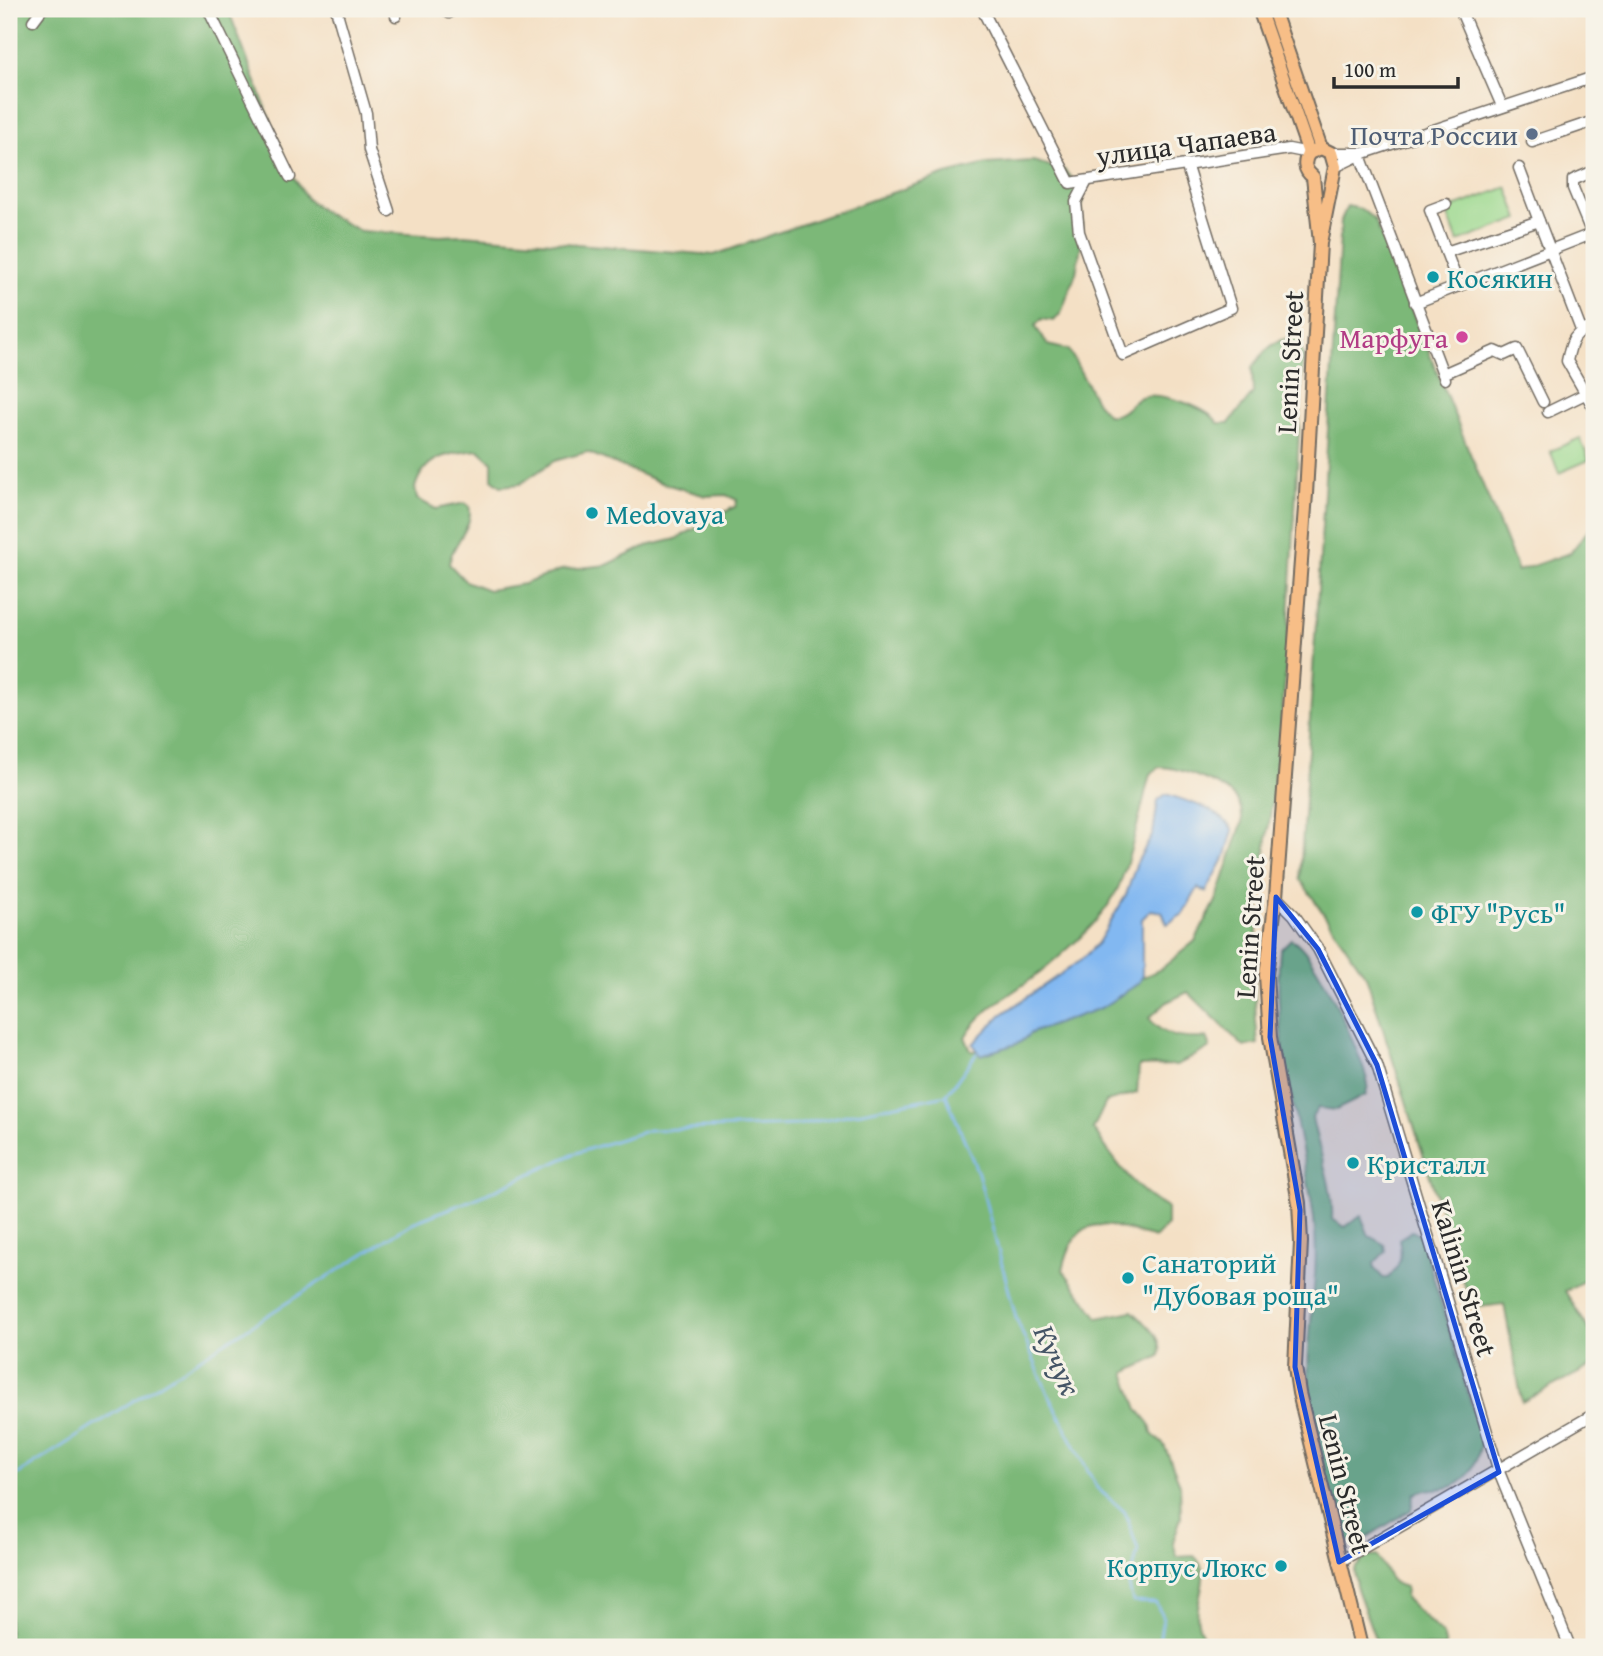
<svg xmlns="http://www.w3.org/2000/svg" width="1603" height="1656" font-family="'Gentium Book Plus',serif">
	<style>
		.green { fill: #9ad88c; stroke: #62825c; stroke-width: 2 }
		.forest { fill: #7bb878; stroke: #537252; stroke-width: 2; fill-rule: evenodd }
		.water { fill: #82b8f1; stroke: #56728e; stroke-width: 2 }
		.lines { fill: none; stroke-linecap: round; stroke-linejoin: round }
		.stream { stroke: #82b8f1; stroke-width: 2.5 }
		.minor-casing { stroke: #716a61; stroke-width: 13 }
		.major-casing { stroke: #716a61; stroke-width: 16 }
		.minor { stroke: #fff; stroke-width: 10 }
		.major { stroke: #f7be87; stroke-width: 12 }
		.marked { fill: #1d4ed8; fill-opacity: 0.2; stroke: #1d4ed8; stroke-width: 5; stroke-linejoin: round }
		.service-dot { fill: #5c6f8a; stroke: #f7f3e8; stroke-width: 2.5 }
		.culture-dot { fill: #0f9aa8; stroke: #f7f3e8; stroke-width: 2.5 }
		.hotel-dot { fill: #d1479c; stroke: #f7f3e8; stroke-width: 2.5 }
		.labels { text-anchor: middle; dominant-baseline: central; stroke-width: 6; stroke-linejoin: round; paint-order: stroke }
		.service-label { font-size: 28px; fill: #4e5e75; stroke: #f7f3e8; text-anchor: end }
		.street-label { font-size: 28px; fill: #2b2b2b; stroke: #f7f3e8 }
		.culture-label { font-size: 28px; fill: #0d838f; stroke: #f7f3e8; text-anchor: start }
		.hotel-label { font-size: 28px; fill: #b23c85; stroke: #f7f3e8; text-anchor: end }
		.water-label { font-size: 30px; font-style: italic; fill: #455566; stroke: #f7f3e8 }
	</style>
	<rect width="100%" height="100%" fill="#f7f3e8"/>
	<filter id="ink" filterUnits="userSpaceOnUse"><feTurbulence type="fractalNoise" baseFrequency=".0143" numOctaves="2"/><feDisplacementMap in="SourceGraphic" scale="14" xChannelSelector="R" yChannelSelector="G"/><feConvolveMatrix kernelMatrix="1 2 1 2 8 2 1 2 1" color-interpolation-filters="sRGB"/></filter>
	<filter id="wash" filterUnits="userSpaceOnUse"><feTurbulence type="fractalNoise" baseFrequency=".00686" numOctaves="4" result="noise"/><feDisplacementMap in="SourceGraphic" scale="28" xChannelSelector="R" yChannelSelector="G"/><feGaussianBlur stdDeviation="1.57" result="paint"/><feColorMatrix in="noise" values="0 0 0 0 0 0 0 0 0 0 0 0 0 0 0 0 0 1.4 0 .05"/><feComposite in="paint" operator="in"/></filter>
	<g filter="url(#wash)">
		<rect width="100%" height="100%" fill="#f4e0c5"/>
		<g class="green">
			<polygon points="1507,187 1519,219 1458,242 1446,210"/>
			<polygon points="1580,438 1589,460 1559,473 1550,451"/>
		</g>
		<g class="forest">
			<path d="M9 9H228L289 169 307 199 325 213 360 231 440 236 464 235 714 255 946 174 987 164 1033 161 1064 170 1079 187 1082 204 1081 245 1076 273 1061 313 1054 321 1042 319 1035 326 1048 345 1069 350 1097 403 1108 415C1122 418 1129 403 1141 397 1156 390 1210 408 1218 423H1229L1253 393 1252 368C1262 354 1279 331 1299 341L1303 357C1296 477 1292 598 1282 717 1272 825 1246 936 1258 1044L1244 1047 1188 992 1167 1002 1149 1018C1164 1038 1181 1039 1206 1038L1210 1048 1177 1065 1139 1066 1137 1093 1106 1102 1093 1129C1114 1159 1134 1191 1167 1208V1225L1155 1238C1108 1225 1076 1207 1063 1270L1098 1318 1132 1311C1145 1323 1164 1336 1160 1356L1125 1373 1138 1409 1150 1424 1152 1434 1164 1445 1180 1484 1181 1517 1173 1542 1177 1557 1194 1556C1221 1580 1176 1613 1212 1647H9ZM479 450 492 462V479L501 486 520 484 554 461 587 452 662 483 706 496 726 495 737 500 736 506 676 539 647 546 607 565 561 570 524 584 488 590 465 581 449 564C451 543 475 528 469 506L465 503 436 509 417 499 415 488C424 455 451 453 479 450ZM1159 767C1178 767 1228 785 1238 802 1242 809 1242 815 1242 823L1216 901 1195 941 1161 969 982 1051H971L965 1037C983 1005 1019 991 1046 968 1074 944 1110 914 1122 878 1134 845 1141 808 1150 774Z"/>
			<polygon points="1347,206 1361,209 1375,220 1518,571 1570,553 1594,523 1594,1275 1565,1291 1594,1338 1594,1365 1522,1402 1504,1304 1472,1308 1366,976 1300,879 1341,221"/>
			<path d="M1291 939C1315 949 1362 1056 1368 1084L1366 1095 1336 1110 1318 1108 1312 1117C1318 1151 1334 1185 1332 1219L1345 1227 1361 1216 1369 1236 1385 1245 1386 1251 1374 1263 1375 1269 1383 1278H1388C1400 1266 1403 1257 1399 1239L1412 1231 1421 1236 1482 1440C1478 1457 1472 1479 1453 1486 1440 1491 1431 1486 1414 1494L1411 1510 1354 1545 1341 1535C1331 1491 1312 1432 1309 1389 1305 1332 1321 1275 1314 1219 1302 1126 1271 1045 1280 950Z"/>
			<path d="M1377 1556C1388 1570 1387 1584 1406 1587L1405 1598 1443 1635 1446 1647H1378L1356 1586 1354 1569 1366 1557Z"/>
		</g>
		<path class="water" d="M1166 794C1191 803 1218 808 1233 830L1226 855 1206 892 1198 888 1183 914 1167 924 1162 912 1151 910 1142 919V977L1139 983 1101 1008 1031 1033 1019 1043 981 1055 973 1044 1001 1015 1081 960 1098 943 1126 895 1137 862 1153 834 1158 800Z"/>
		<g class="lines">
			<g class="stream">
				<polyline points="977,1053 946,1095 978,1173 1016,1318 1048,1394 1097,1488 1125,1512 1138,1550 1129,1586 1133,1602 1156,1603 1163,1618 1159,1642 1174,1647"/>
				<polyline points="9,1480 412,1223 477,1198 576,1153 649,1130 797,1125 946,1095"/>
			</g>
		</g>
	</g>
	<g filter="url(#ink)">
		<g class="lines">
			<g class="minor-casing">
				<g id="minor">
					<polyline points="208,9 290,177"/>
					<polyline points="336,9 366,113 369,150 389,211"/>
					<polyline points="395,9 396,16"/>
					<polyline points="448,9 449,13"/>
					<polyline points="982,9 1070,183 1289,149 1309,153"/>
					<polyline points="1460,9 1502,106"/>
					<polyline points="33,21 42,9"/>
					<polyline points="1532,142 1594,121"/>
					<polyline points="1331,153 1360,153"/>
					<polyline points="1360,155 1445,379"/>
					<polyline points="1335,167 1364,153 1594,77"/>
					<polyline points="1519,168 1539,221"/>
					<polyline points="1087,181 1076,202 1079,232 1123,355 1231,308 1186,164"/>
					<polyline points="1446,204 1430,210 1459,286"/>
					<polyline points="1592,234 1573,188 1573,180 1594,171"/>
					<polyline points="1446,252 1539,221 1581,330"/>
					<polyline points="1415,303 1594,233"/>
					<path d="M1594 327C1574 331 1571 342 1567 361L1594 408"/>
					<polyline points="1443,374 1495,351 1504,355 1517,349 1543,402"/>
					<polyline points="1548,412 1585,394"/>
					<polyline points="1276,897 1294,915 1318,949 1377,1065 1499,1472 1570,1647"/>
					<polyline points="1339,1562 1594,1414"/>
				</g>
			</g>
			<g class="major-casing">
				<g id="major">
					<polyline points="1259,9 1309,153"/>
					<polyline points="1273,9 1321,148"/>
					<path d="M1320 243 1313 177C1304 170 1303 162 1309 153L1321 148 1331 153 1335 167 1320 243 1306 494 1276 897 1266 975 1270 1037 1299 1203 1301 1242 1295 1367 1299 1393 1361 1647"/>
				</g>
			</g>
			<use href="#minor" class="minor"/>
			<use href="#major" class="major"/>
		</g>
	</g>
	<path class="marked" d="M1276 897 1318 949 1377 1065 1499 1472 1339 1562 1295 1367 1300 1210 1270 1037Z"/>
	<circle class="service-dot" cx="1532" cy="134" r="7"/>
	<g class="culture-dot">
		<circle cx="1433" cy="277" r="7"/>
		<circle cx="592" cy="513" r="7"/>
		<circle cx="1417" cy="912" r="7"/>
		<circle cx="1353" cy="1163" r="7"/>
		<circle cx="1128" cy="1278" r="7"/>
		<circle cx="1281" cy="1566" r="7"/>
	</g>
	<circle class="hotel-dot" cx="1462" cy="337" r="7"/>
	<g class="labels">
		<g class="service-label">
			<text x="1518" y="134">Почта России</text>
		</g>
		<g class="street-label">
			<text transform="translate(1186 143) rotate(-8)">улица Чапаева</text>
			<text transform="translate(1289 362) rotate(-87)">Lenin Street</text>
			<text transform="translate(1249 927) rotate(-86)">Lenin Street</text>
			<text transform="translate(1465 1278) rotate(73)">Kalinin Street</text>
			<text transform="translate(1346 1484) rotate(76)">Lenin Street</text>
		</g>
		<g class="culture-label">
			<text x="1447" y="277">Косякин</text>
			<text x="606" y="513">Medovaya</text>
			<text x="1431" y="912">ФГУ "Русь"</text>
			<text x="1367" y="1163">Кристалл</text>
			<text x="1142" y="1262">Санаторий<tspan x="1142" dy="32">"Дубовая роща"</tspan></text>
			<text x="1267" y="1566" text-anchor="end">Корпус Люкс</text>
		</g>
		<g class="hotel-label">
			<text x="1448" y="337">Марфуга</text>
		</g>
		<g class="water-label">
			<text transform="translate(1058 1360) rotate(66)">Кучук</text>
		</g>
	</g>
	<rect width="1603" height="1656" fill="none" stroke="#f7f3e8" stroke-width="35"/>
	<path d="M1334 77v10h124v-10" fill="none" stroke="#2b2b2b" stroke-width="3.5"/>
	<text x="1344" y="77" font-size="21" fill="#2b2b2b" stroke="#f7f3e8" stroke-width="5" paint-order="stroke">100 m</text>
</svg>
